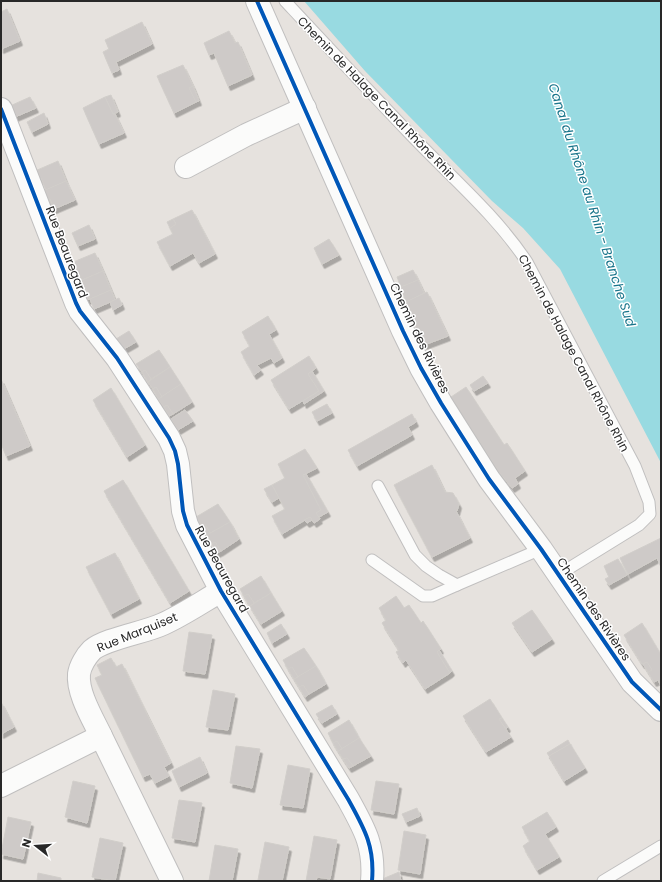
<svg xmlns="http://www.w3.org/2000/svg" width="662" height="882" font-family="Poppins,sans-serif">
	<style>
		.water { fill: #98dae1 }
		.building { fill: #cecac8; stroke: #d1ceca; filter: url(#shadow) }
		.lines { fill: none; stroke-linecap: round; stroke-linejoin: round }
		.lane-casing { stroke: #c0bfbf; stroke-width: 13 }
		.street-casing { stroke: #c0bfbf; stroke-width: 24 }
		.lane { stroke: #fbfbfa; stroke-width: 11 }
		.street { stroke: #fbfbfa; stroke-width: 22 }
		.cycleway-casing { stroke: #fff; stroke-width: 6 }
		.cycleway { stroke: #0057b8; stroke-width: 4 }
		.labels { text-anchor: middle; dominant-baseline: central; stroke-width: 3; stroke-linejoin: round; paint-order: stroke }
		.street-label { font-size: 12px; fill: #282828; stroke: #fff }
		.water-label { font-size: 13px; font-style: italic; fill: #19758b; stroke: #fff }
	</style>
	<defs>
		<filter id="shadow"><feDropShadow dx="2.5" dy="4.5" stdDeviation="0" flood-color="#0004"/></filter>
	</defs>
	<rect width="100%" height="100%" fill="#e6e2de"/>
	<polygon class="water" points="304,1 661,1 661,463 560,269 523,228 492,201 365,71"/>
	<g class="building">
		<polygon points="7,9 20,41 1,49 1,12"/>
		<polygon points="142,22 152,44 116,62 119,70 112,73 103,52 109,49 105,40"/>
		<polygon points="229,31 235,43 238,42 252,75 228,86 214,53 209,55 204,43"/>
		<polygon points="183,65 193,86 189,88 196,102 174,113 157,76"/>
		<polygon points="193,86 199,101 196,102 189,88"/>
		<polygon points="111,95 118,112 113,114 105,97"/>
		<polygon points="30,97 36,108 15,117 10,106"/>
		<polygon points="105,97 113,114 115,114 124,133 99,144 83,108"/>
		<polygon points="44,113 48,124 32,132 27,122"/>
		<polygon points="58,161 66,181 46,190 41,178 38,180 35,171"/>
		<polygon points="66,181 75,200 54,209 50,199 46,200 43,191"/>
		<polygon points="50,199 54,209 50,210 46,200"/>
		<polygon points="192,210 215,254 199,263 193,253 170,266 157,242 173,234 170,228 176,224 173,219"/>
		<polygon points="173,219 176,224 170,228 167,222"/>
		<polygon points="89,225 95,239 78,246 72,233"/>
		<polygon points="329,239 339,255 322,264 314,248"/>
		<polygon points="95,253 103,271 82,280 77,270 74,271 71,263"/>
		<polygon points="77,270 82,280 78,282 74,271"/>
		<polygon points="413,270 418,280 401,287 397,277"/>
		<polygon points="103,271 111,290 90,299 86,289 82,290 78,282"/>
		<polygon points="418,280 424,293 406,302 401,287"/>
		<polygon points="86,289 90,299 87,300 82,290"/>
		<polygon points="111,290 115,300 94,309 90,299"/>
		<polygon points="427,292 448,336 424,345 412,319 406,302"/>
		<polygon points="119,298 122,305 113,310 110,302"/>
		<polygon points="268,316 276,330 269,334 282,358 274,363 271,358 257,365 261,370 254,375 241,352 250,346 242,332"/>
		<polygon points="129,331 136,342 122,350 116,339"/>
		<polygon points="159,350 170,367 151,379 145,370 142,372 136,364"/>
		<polygon points="309,356 316,368 308,374 319,391 289,409 271,380"/>
		<polygon points="170,367 181,384 162,397 156,387 153,389 148,382"/>
		<polygon points="145,370 151,379 148,382 142,372"/>
		<polygon points="312,371 324,391 304,404 303,401 319,391 308,374"/>
		<polygon points="483,376 488,383 474,391 470,385"/>
		<polygon points="1,379 30,446 6,456 1,443"/>
		<polygon points="181,384 192,402 173,414 167,405 164,407 158,399"/>
		<polygon points="156,387 162,397 158,399 153,389"/>
		<polygon points="466,387 504,445 507,443 525,471 515,478 518,484 512,488 499,472 451,397"/>
		<polygon points="111,388 145,445 127,457 93,400"/>
		<polygon points="327,404 332,413 317,421 312,412"/>
		<polygon points="167,405 173,414 169,416 164,407"/>
		<polygon points="185,410 193,421 178,430 171,419"/>
		<polygon points="412,414 416,422 408,427 412,435 357,466 348,450"/>
		<polygon points="305,449 317,468 303,475 321,510 316,513 320,519 314,523 310,517 282,534 272,516 285,509 272,485 285,478 278,464"/>
		<polygon points="432,465 445,492 453,493 459,504 457,511 456,511 470,538 432,557 394,485"/>
		<polygon points="306,474 328,512 319,517 316,513 321,510 303,475"/>
		<polygon points="123,480 189,591 170,603 104,491"/>
		<polygon points="272,485 279,498 272,502 264,489"/>
		<polygon points="218,504 230,522 210,533 205,524 201,526 196,517"/>
		<polygon points="310,517 312,520 307,523 304,520"/>
		<polygon points="230,522 239,539 221,551 215,542 212,544 207,535"/>
		<polygon points="205,524 210,533 207,535 201,526"/>
		<polygon points="661,538 661,567 657,558 628,574 620,558"/>
		<polygon points="215,542 221,551 217,553 212,544"/>
		<polygon points="115,553 139,599 111,614 86,567"/>
		<polygon points="618,559 627,575 609,585 605,579 609,577 604,566"/>
		<polygon points="261,576 271,593 254,603 248,594 244,596 240,589"/>
		<polygon points="271,593 282,611 261,624 250,606"/>
		<polygon points="248,594 254,603 250,606 244,596"/>
		<polygon points="396,596 404,608 409,605 421,623 423,621 441,649 437,652 450,673 425,689 406,660 403,663 396,652 399,650 382,623 386,620 379,608"/>
		<polygon points="532,610 552,639 532,652 512,623"/>
		<polygon points="642,623 661,655 661,686 658,680 654,682 648,672 652,670 647,662 642,664 624,635"/>
		<polygon points="281,624 287,634 272,643 267,633"/>
		<polygon points="189,632 212,635 205,674 183,671"/>
		<polygon points="304,648 316,666 298,677 292,667 288,669 283,660"/>
		<polygon points="439,650 452,671 450,673 437,652"/>
		<polygon points="111,658 116,667 122,664 171,763 164,767 169,776 155,783 150,774 143,777 95,678 102,675 97,665"/>
		<polygon points="647,662 652,670 648,672 643,664"/>
		<polygon points="316,666 326,684 309,694 303,685 299,687 294,679"/>
		<polygon points="292,667 298,677 294,679 288,669"/>
		<polygon points="303,685 309,694 305,697 299,687"/>
		<polygon points="213,690 235,694 228,730 206,727"/>
		<polygon points="490,699 502,718 499,719 511,737 486,752 463,716"/>
		<polygon points="1,702 14,727 1,734"/>
		<polygon points="332,705 337,714 322,723 316,714"/>
		<polygon points="502,718 508,727 506,729 499,719"/>
		<polygon points="349,720 359,738 342,749 337,741 333,743 328,733"/>
		<polygon points="359,738 371,756 353,766 347,758 343,759 338,751"/>
		<polygon points="568,740 570,744 549,756 547,753"/>
		<polygon points="337,741 342,749 338,751 333,743"/>
		<polygon points="570,744 585,768 564,781 549,756"/>
		<polygon points="236,746 260,749 252,788 230,783"/>
		<polygon points="200,757 207,773 179,787 172,771"/>
		<polygon points="347,758 353,766 349,768 343,759"/>
		<polygon points="288,765 310,769 303,808 280,805"/>
		<polygon points="73,781 95,786 87,823 65,817"/>
		<polygon points="376,781 399,784 394,814 371,810"/>
		<polygon points="179,800 202,803 195,842 172,838"/>
		<polygon points="417,808 420,816 406,822 402,814"/>
		<polygon points="547,812 556,827 545,834 559,857 537,870 523,846 530,841 522,827"/>
		<polygon points="8,817 31,822 23,859 1,854"/>
		<polygon points="404,831 426,835 420,874 398,870"/>
		<polygon points="314,836 337,840 330,879 317,877 316,881 306,881"/>
		<polygon points="100,838 123,843 115,881 92,877"/>
		<polygon points="265,842 289,847 282,881 258,880"/>
		<polygon points="215,845 238,849 232,881 209,881"/>
		<polygon points="399,872 401,881 380,881 380,880"/>
		<polygon points="38,873 61,878 61,881 37,881"/>
	</g>
	<g class="lines">
		<g class="lane-casing">
			<g id="lane">
				<path d="M285 1C327 46 368 90 410 134 450 176 495 214 527 262L635 466 649 502 650 514 639 525 558 575"/>
				<polyline points="378,486 415,555 426,566 439,575 457,585 541,549"/>
				<polyline points="372,560 423,596 432,596 457,585"/>
				<polyline points="603,881 661,846"/>
			</g>
		</g>
		<g class="street-casing">
			<g id="street">
				<polyline points="257,1 403,331 421,368 441,403 489,479 541,549 632,682 661,710"/>
				<path d="M1 109 76 303 80 311 117 358 169 438 175 451 178 464 183 511 187 525 221 591 348 799C364 828 375 846 372 881"/>
				<polyline points="186,167 246,135 305,108"/>
				<path d="M101 736C93 719 77 693 79 674 80 666 86 656 92 650 107 638 144 633 163 624 183 615 202 602 221 591"/>
				<polyline points="1,786 101,736 172,881"/>
			</g>
		</g>
		<use href="#lane" class="lane"/>
		<use href="#street" class="street"/>
		<g class="cycleway-casing">
			<g id="cycleway">
				<polyline points="257,1 403,331 421,368 441,403 489,479 541,549 632,682 661,710"/>
				<path d="M1 109 76 303 80 311 117 358 169 438 175 451 178 464 183 511 187 525 221 591 348 799C364 828 375 846 372 881"/>
			</g>
		</g>
		<use href="#cycleway" class="cycleway"/>
	</g>
	<g class="labels">
		<g class="street-label">
			<text transform="translate(377 98) rotate(46)">Chemin de Halage Canal Rhône Rhin</text>
			<text transform="translate(67 252) rotate(69)">Rue Beauregard</text>
			<text transform="translate(420 338) rotate(64)">Chemin des Rivières</text>
			<text transform="translate(574 353) rotate(62)">Chemin de Halage Canal Rhône Rhin</text>
			<text transform="translate(222 569) rotate(61)">Rue Beauregard</text>
			<text transform="translate(594 609) rotate(56)">Chemin des Rivières</text>
			<text transform="translate(137 632) rotate(-22)">Rue Marquiset</text>
		</g>
		<g class="water-label">
			<text transform="translate(592 205) rotate(72)">Canal du Rhône au Rhin - Branche Sud</text>
		</g>
	</g>
	<rect width="662" height="882" fill="none" stroke="#282828" stroke-width="4"/>
	<g transform="translate(36 846) rotate(287)" stroke="#ffffff" stroke-width="3" paint-order="stroke">
	<path d="M0-3L7 15L0 10L-7 15Z" fill="#282828"/>
	<text y="-6" font-size="11" font-weight="bold" text-anchor="middle" fill="#282828">N</text>
	</g>
</svg>
